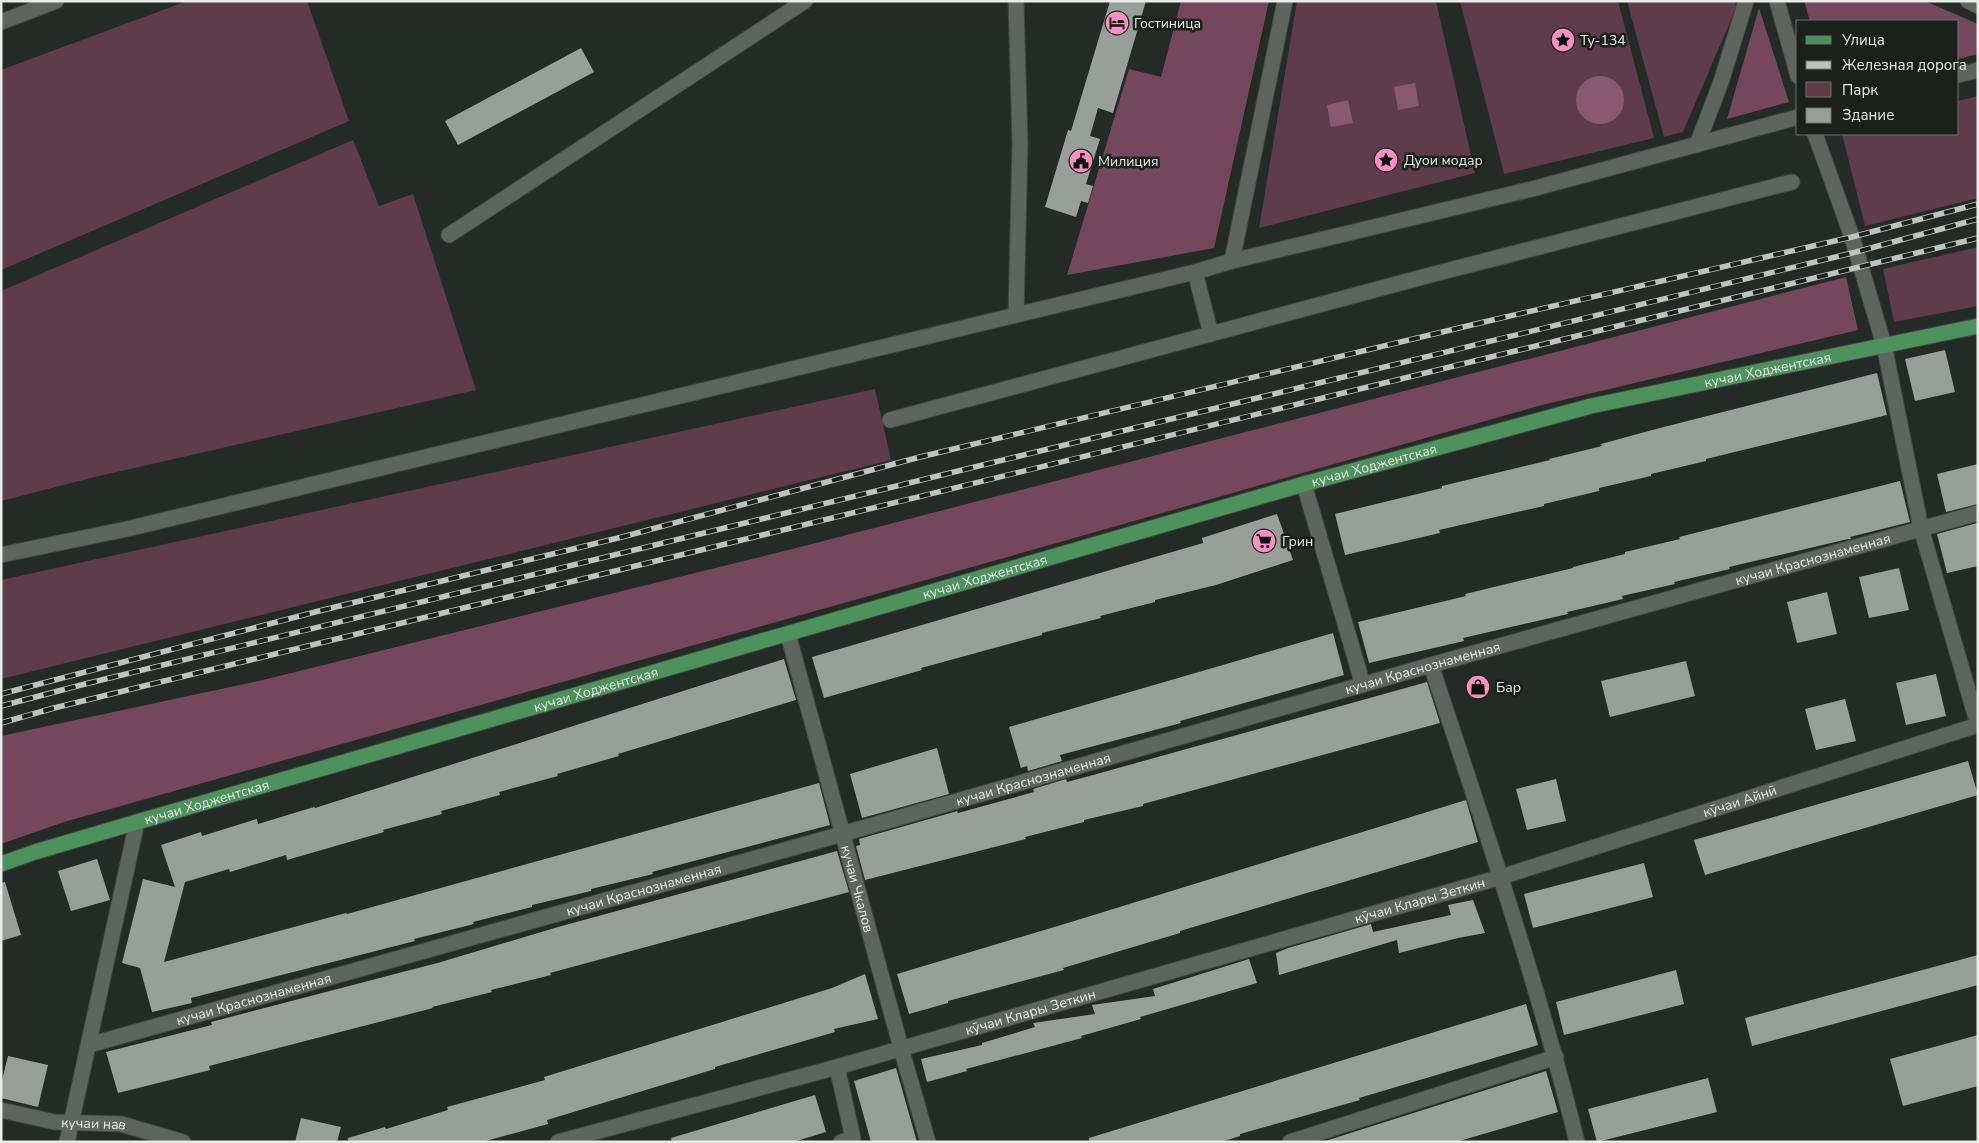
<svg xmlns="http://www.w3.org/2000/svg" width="1979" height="1143" font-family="'Nunito Sans',sans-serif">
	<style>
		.green { fill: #5e3c4c }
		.forest { fill: #74475c }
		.water { fill: #88596f }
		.building { fill: #989f99 }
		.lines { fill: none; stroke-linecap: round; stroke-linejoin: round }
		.minor-casing { stroke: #424642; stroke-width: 17 }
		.major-casing { stroke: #424642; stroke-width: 17 }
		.minor { stroke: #5e645e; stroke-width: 15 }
		.major { stroke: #4d915c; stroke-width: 15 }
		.rail-casing { stroke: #bfc3bf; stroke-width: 5.5 }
		.rail { stroke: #1b201b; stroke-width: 4; stroke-dasharray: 11; stroke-linecap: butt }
		.labels { text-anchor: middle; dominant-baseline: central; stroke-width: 5; stroke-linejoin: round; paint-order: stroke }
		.poi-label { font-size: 14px; fill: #e8ece8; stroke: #1b201b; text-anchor: start }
		.street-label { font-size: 14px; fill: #e8ece8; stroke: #1b201b }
	</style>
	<rect width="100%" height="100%" fill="#242a25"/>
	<g class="green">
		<polygon points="187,1 307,1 349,121 1,270 1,70"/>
		<polygon points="1297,1 1436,1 1475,173 1259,228"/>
		<polygon points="1460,1 1618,1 1654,138 1504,174"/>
		<polygon points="1627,1 1735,1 1736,8 1683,132 1664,137"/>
		<polygon points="1978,96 1978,198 1865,226 1842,134 1958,134 1958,101"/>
		<polygon points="353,140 379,206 413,194 476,390 95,477 1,501 1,291"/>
		<polygon points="1978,247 1978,306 1894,322 1883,269"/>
		<polygon points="875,389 891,460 1,679 1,580"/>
	</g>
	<g class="forest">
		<polygon points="1181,1 1269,1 1214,248 1067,275 1129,69 1161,77"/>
		<polygon points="1804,1 1925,1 1978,24 1978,54 1958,59 1958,21 1810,21"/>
		<polygon points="1759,8 1789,102 1727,119"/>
		<polygon points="1846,277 1858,330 1542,405 990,562 64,822 1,844 1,736 263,680 808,545"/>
	</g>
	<g class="water">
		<circle cx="1600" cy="100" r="24"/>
		<polygon points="1415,83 1419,106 1398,110 1394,87"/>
		<polygon points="1348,100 1353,123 1331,127 1327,105"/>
	</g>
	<g class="building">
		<polygon points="1110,1 1146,1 1113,113 1098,108 1090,136 1100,139 1086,184 1093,186 1088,203 1081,201 1076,217 1045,207 1068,130 1071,131"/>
		<polygon points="581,48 594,72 458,145 445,121"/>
		<polygon points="1945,350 1955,392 1915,401 1905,359"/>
		<polygon points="1877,373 1887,415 1706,459 1706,461 1651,474 1651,476 1599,488 1599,491 1544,504 1544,506 1439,530 1440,533 1345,555 1335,514 1442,488 1442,486 1550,460 1549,459 1602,446 1601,444 1656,429"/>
		<polygon points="1978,464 1978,504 1946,512 1937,474"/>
		<polygon points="1900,481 1910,522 1850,537 1851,539 1848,539 1729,567 1730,569 1674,582 1675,584 1622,596 1623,599 1567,612 1568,614 1463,638 1464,641 1369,663 1358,622 1466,596 1465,594 1573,568 1573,567 1625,554 1625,552 1680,539 1679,537"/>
		<polygon points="1277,514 1293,560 1216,585 1155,600 1155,602 1100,616 1101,618 1042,633 1042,635 921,668 922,670 824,698 812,657 1203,543 1202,538"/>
		<polygon points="1977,523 1978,566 1947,573 1937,534"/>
		<polygon points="1899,568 1909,610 1869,618 1859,577"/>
		<polygon points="1827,592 1837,634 1797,643 1787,602"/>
		<polygon points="1333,633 1344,675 1180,721 1181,723 1060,755 1062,761 1028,771 1027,766 1021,768 1009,727"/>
		<polygon points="784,659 796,700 618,754 619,756 557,774 558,776 499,792 500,795 441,811 442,814 383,830 384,832 287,860 286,855 230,872 229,869 185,882 164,962 346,913 347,914 819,783 830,825 652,872 653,874 591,889 591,891 532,905 532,907 473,922 474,924 414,939 415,941 191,998 192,1003 152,1012 140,968 122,963 143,879 175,887 161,845 201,832 202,836 257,819 258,824 314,807 315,808"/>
		<polygon points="1686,661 1695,696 1610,717 1601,681"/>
		<polygon points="1936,674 1946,716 1906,725 1896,683"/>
		<polygon points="1427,682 1440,723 1143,804 1143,806 1084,820 1084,822 1025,837 1026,839 865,880 856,846 860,845 859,839 954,812 957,811 958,813 1034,792 1033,789 1066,779 1067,782 1093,775"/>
		<polygon points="1845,699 1856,741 1816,750 1805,709"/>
		<polygon points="937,748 949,794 862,818 850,774"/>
		<polygon points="1968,761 1978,795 1705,875 1694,840"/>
		<polygon points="1556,779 1566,821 1527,830 1516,789"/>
		<polygon points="1466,800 1478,842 1180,931 1180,933 1063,968 1064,970 948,1001 948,1003 909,1014 897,974 1071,922"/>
		<polygon points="837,851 849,892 550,973 551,975 491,990 492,992 432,1007 433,1008 209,1066 210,1070 118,1093 106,1052 212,1025 211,1022 441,962 558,927"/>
		<polygon points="97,859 110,900 71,911 58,871"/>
		<polygon points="1644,863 1653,897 1533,928 1524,894"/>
		<polygon points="5,882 21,935 1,941 1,883"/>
		<polygon points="1473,900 1485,933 1458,938 1399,953 1397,940 1279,975 1276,953 1288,948 1371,924 1373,932 1451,915 1448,905"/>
		<polygon points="1978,955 1978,985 1752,1046 1745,1018"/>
		<polygon points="1249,959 1257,983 1140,1017 1141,1019 1081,1036 1082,1038 966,1069 967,1071 927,1082 921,1059 982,1045 982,1043 1035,1027 1033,1023 1095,1014 1092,1005 1155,996 1153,989"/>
		<polygon points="1676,970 1684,1004 1564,1035 1556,1002"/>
		<polygon points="865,974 878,1019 834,1029 835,1032 715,1067 715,1069 547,1120 548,1124 482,1142 348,1142 348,1138 385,1127 386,1129 448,1110 447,1107 545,1080 544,1077 832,988"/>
		<polygon points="1526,1004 1538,1045 1359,1098 1360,1100 1240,1134 1240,1136 1221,1142 1089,1142 1089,1138"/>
		<polygon points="1978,1035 1978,1086 1903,1106 1890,1059"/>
		<polygon points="8,1056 48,1065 38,1107 1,1098 1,1084"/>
		<polygon points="896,1068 917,1142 871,1142 854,1081"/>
		<polygon points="1546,1071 1558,1112 1456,1142 1322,1142"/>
		<polygon points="1708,1078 1717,1112 1597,1142 1588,1109"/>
		<polygon points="815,1095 826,1132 793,1142 672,1142 671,1138"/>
		<polygon points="301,1118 341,1127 337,1142 295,1142"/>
	</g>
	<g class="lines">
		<g class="minor-casing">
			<g id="minor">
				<polyline points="1016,1 1020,144 1016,315"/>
				<polyline points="1777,1 1798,76"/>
				<polyline points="1968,1 1978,6"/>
				<polyline points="1,22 56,1"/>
				<polyline points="1958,75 1978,70"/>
				<polyline points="1815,134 1852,237 1884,345 1921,528 1978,725"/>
				<polyline points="1697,145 1721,82 1746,1"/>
				<polyline points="449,235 805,1"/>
				<polyline points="1232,261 1285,1"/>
				<polyline points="1195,272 1211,334"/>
				<polyline points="890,420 1434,274 1792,182"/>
				<polyline points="1304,484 1363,685"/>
				<polyline points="1,555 127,529 1195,272 1232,261 1536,188 1798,117"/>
				<path id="s1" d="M788 634 901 1048 928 1142"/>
				<path d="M1431 665C1483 823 1537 980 1577 1142"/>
				<path id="s2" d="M89 1045 842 834 1431 665 1978 513"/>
				<polyline points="837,1067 853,1138 841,1142"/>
				<path id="s3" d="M1 1110 55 1122 121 1124 183 1142"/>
				<polyline points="67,1142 137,822"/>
				<path id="s4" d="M558 1142 837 1067 1501 877 1978 725"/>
				<polyline points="1290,1142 1556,1057"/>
			</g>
		</g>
		<g class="major-casing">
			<g id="major">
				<path id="s5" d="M1 864 35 852 137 822 1304 484 1591 406 1978 326"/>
			</g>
		</g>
		<use href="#minor" class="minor"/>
		<use href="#major" class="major"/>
		<g class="rail-casing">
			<g id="rail">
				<polyline points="1,694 319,611 622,537 920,457 1484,322 1852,237 1978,204"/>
				<polyline points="1,706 85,684 1856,252 1978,219"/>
				<polyline points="1,723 54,708 1978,238"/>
			</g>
		</g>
		<use href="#rail" class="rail"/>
	</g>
	<defs>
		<g id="hotel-disc" transform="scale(1.25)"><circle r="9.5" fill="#fb8fc4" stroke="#1b201b"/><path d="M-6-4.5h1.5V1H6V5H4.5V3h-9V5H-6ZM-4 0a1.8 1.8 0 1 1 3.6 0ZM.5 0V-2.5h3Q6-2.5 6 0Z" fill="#111"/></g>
		<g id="sight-disc" transform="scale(1.25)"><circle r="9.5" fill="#fb8fc4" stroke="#1b201b"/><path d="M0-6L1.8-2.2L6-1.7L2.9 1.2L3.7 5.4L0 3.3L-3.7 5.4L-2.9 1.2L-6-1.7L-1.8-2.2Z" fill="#111"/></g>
		<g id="civic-disc" transform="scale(1.25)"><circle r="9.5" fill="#fb8fc4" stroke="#1b201b"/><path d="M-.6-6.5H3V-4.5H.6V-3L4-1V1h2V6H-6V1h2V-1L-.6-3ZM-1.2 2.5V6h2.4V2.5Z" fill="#111"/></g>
		<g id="supermarket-disc" transform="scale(1.25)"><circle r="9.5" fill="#fb8fc4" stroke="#1b201b"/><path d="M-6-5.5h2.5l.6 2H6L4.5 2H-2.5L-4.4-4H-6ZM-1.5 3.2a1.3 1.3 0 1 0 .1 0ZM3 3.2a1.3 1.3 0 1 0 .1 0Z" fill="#111"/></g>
		<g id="shop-disc" transform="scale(1.25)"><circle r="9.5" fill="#fb8fc4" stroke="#1b201b"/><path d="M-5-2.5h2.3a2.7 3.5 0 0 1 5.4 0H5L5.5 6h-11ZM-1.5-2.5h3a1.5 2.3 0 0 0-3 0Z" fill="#111"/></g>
	</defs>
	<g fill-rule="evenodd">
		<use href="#hotel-disc" x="1117" y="23"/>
		<use href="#sight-disc" x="1563" y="40"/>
		<use href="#sight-disc" x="1386" y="160"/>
		<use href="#civic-disc" x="1081" y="161"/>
		<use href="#supermarket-disc" x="1264" y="541"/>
		<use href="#shop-disc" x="1478" y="687"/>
	</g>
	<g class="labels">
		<g class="poi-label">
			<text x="1134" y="23">Гостиница</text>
			<text x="1580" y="40">Ту-134</text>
			<text x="1404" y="160">Дуои модар</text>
			<text x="1098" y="161">Милиция</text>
			<text x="1282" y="541">Грин</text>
			<text x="1496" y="687">Бар</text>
		</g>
		<g class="street-label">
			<text stroke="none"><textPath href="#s5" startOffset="1835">кучаи Ходжентская</textPath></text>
			<text stroke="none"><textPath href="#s5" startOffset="1430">кучаи Ходжентская</textPath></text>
			<text stroke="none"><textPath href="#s2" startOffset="1791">кучаи Краснознаменная</textPath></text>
			<text stroke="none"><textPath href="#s5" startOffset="1025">кучаи Ходжентская</textPath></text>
			<text stroke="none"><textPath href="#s2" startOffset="1386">кучаи Краснознаменная</textPath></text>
			<text stroke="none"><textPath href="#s5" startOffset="620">кучаи Ходжентская</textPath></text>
			<text stroke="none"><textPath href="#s2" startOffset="981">кучаи Краснознаменная</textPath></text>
			<text stroke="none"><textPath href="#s4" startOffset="1230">кӯчаи Айнӣ</textPath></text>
			<text stroke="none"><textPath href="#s5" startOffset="215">кучаи Ходжентская</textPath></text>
			<text stroke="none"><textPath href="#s1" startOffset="264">кучаи Чкалов</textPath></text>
			<text stroke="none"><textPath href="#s2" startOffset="576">кучаи Краснознаменная</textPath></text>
			<text stroke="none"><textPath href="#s4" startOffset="895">кӯчаи Клары Зеткин</textPath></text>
			<text stroke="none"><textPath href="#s2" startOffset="171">кучаи Краснознаменная</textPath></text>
			<text stroke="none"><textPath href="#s4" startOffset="490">кӯчаи Клары Зеткин</textPath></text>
			<text stroke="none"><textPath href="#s3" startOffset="94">кучаи нав</textPath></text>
		</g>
	</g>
	<rect width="1979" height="1143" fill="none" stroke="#e8ece8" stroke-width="5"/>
	<rect x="1796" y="20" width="162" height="115" fill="#1b201b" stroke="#6d726d"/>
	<rect x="1806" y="36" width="25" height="8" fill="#4d915c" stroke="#6d726d"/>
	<text x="1842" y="45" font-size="15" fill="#e8ece8">Улица</text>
	<rect x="1806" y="61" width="25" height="8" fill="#bfc3bf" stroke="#6d726d"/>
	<text x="1842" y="70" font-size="15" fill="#e8ece8">Железная дорога</text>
	<rect x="1806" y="82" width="25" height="15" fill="#5e3c4c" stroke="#6d726d"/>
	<text x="1842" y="95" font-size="15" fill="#e8ece8">Парк</text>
	<rect x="1806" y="108" width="25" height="15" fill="#989f99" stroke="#6d726d"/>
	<text x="1842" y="120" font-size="15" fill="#e8ece8">Здание</text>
</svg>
